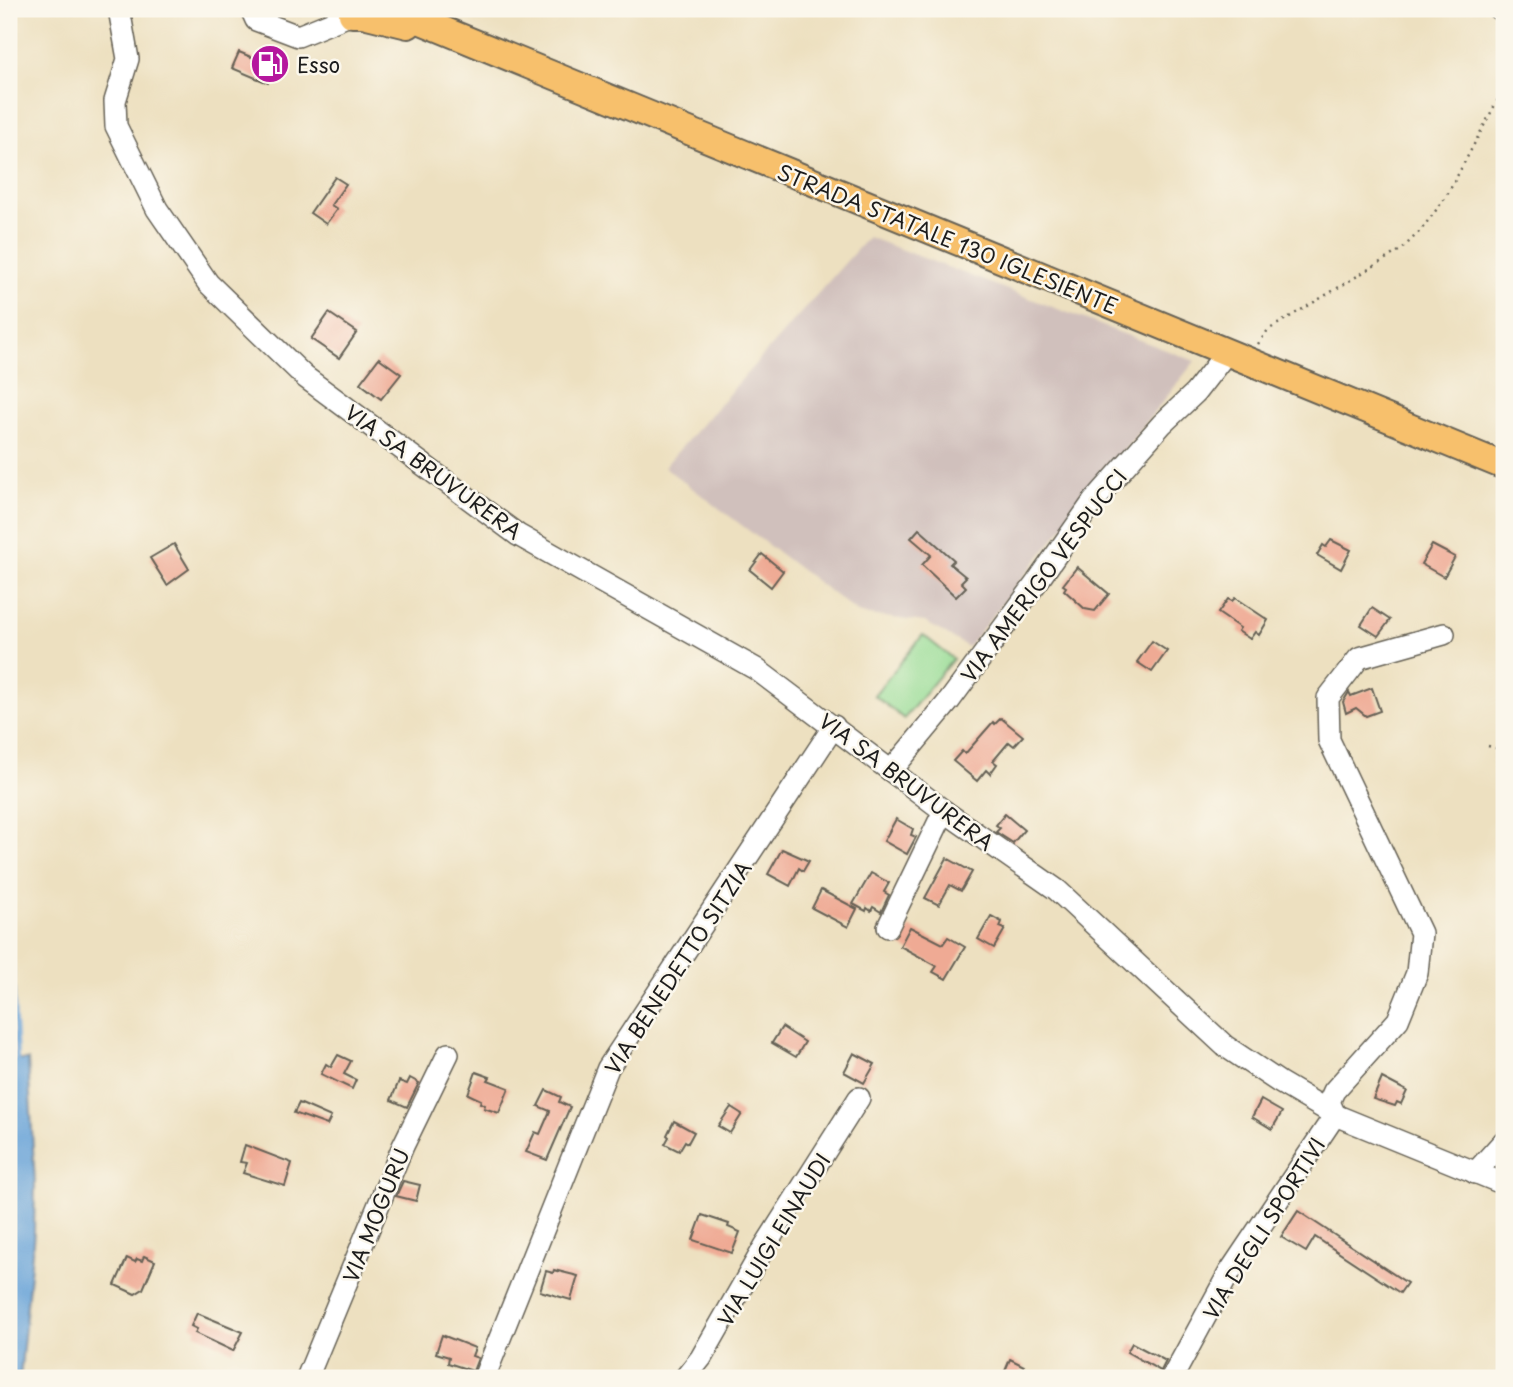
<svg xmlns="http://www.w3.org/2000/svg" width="1513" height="1387" font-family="'Playpen Sans',sans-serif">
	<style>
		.industrial { fill: #d0c0bc }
		.green { fill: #97dc94; stroke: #5a7c58; stroke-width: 2 }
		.water { fill: #68a3d8; stroke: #42607a; stroke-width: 2 }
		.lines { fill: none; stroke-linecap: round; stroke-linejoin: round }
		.stream { stroke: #68a3d8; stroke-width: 4.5 }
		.building { fill: #efaa94 }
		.minor-casing { stroke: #656155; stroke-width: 24 }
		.major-casing { stroke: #656155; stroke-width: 30 }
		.path { stroke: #656155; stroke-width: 2.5; stroke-dasharray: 2 5; stroke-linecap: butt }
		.minor { stroke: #fff; stroke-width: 21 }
		.major { stroke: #f7c06c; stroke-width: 26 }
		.labels { text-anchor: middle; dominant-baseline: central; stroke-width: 5; stroke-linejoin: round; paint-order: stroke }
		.poi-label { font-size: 21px; fill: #1c1c1c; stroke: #fbf7ec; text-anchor: start }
		.street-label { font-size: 21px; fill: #1c1c1c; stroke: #fbf7ec }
	</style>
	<rect width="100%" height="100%" fill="#fbf7ec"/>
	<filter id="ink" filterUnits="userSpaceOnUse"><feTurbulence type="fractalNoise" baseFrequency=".0143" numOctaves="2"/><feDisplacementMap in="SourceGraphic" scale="14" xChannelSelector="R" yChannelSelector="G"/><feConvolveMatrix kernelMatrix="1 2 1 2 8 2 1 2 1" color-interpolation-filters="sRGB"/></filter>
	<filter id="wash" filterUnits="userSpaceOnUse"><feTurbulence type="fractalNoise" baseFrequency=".00686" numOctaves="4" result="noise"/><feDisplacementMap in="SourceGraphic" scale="28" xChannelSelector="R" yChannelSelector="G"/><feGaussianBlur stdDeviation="1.57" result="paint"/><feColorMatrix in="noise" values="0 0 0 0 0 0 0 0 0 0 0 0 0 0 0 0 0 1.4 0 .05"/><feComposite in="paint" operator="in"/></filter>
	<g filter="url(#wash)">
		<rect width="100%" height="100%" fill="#ede0c0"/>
		<polygon class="industrial" points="868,237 1195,361 968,647 925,622 860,614 664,467"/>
		<polygon class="green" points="923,635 953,659 904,719 874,695"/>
		<polygon class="water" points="11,1060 28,1060 35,1183 34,1232 20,1378 9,1378 9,1262 14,1212"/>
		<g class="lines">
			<polyline class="stream" points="9,917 17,1063"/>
		</g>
		<g id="blocks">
			<g class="building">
				<polygon points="239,52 275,67 268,83 232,68"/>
				<polygon points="335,177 346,184 331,205 337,209 326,224 310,213"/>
				<polygon points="329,313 357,332 339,358 311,339"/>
				<polygon points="379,358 401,374 381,399 360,383"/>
				<polygon points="919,529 954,560 950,564 966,577 961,582 966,587 956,597 922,565 931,555 911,538"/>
				<polygon points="1331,540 1351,550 1341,569 1317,555 1323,545 1326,547"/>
				<polygon points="174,544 189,569 167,585 150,558"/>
				<polygon points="1432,545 1455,557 1444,577 1421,564"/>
				<polygon points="762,554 783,571 771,587 750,570"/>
				<polygon points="1077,567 1109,594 1095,611 1085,609 1064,590 1066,587 1063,585"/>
				<polygon points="1235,598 1268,620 1259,635 1255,632 1250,639 1238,631 1240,628 1218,613 1228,599 1232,601"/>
				<polygon points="1372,608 1390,620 1378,636 1361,625"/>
				<polygon points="1152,641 1167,651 1152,672 1137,662"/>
				<polygon points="1372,688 1380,711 1366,716 1356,708 1346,713 1343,702 1349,692 1351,696"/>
				<polygon points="1001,718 1023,736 1014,746 1009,742 993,761 997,764 990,774 986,770 977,781 953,761 962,751 965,754 993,722 995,724"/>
				<polygon points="1005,814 1024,830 1013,843 996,832 1000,828 996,825"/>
				<polygon points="896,819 913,829 911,835 916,837 907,854 884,841"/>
				<polygon points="782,849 809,861 803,871 799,868 790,886 768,874"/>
				<polygon points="947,858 972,872 961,891 950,885 939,905 925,898"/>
				<polygon points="871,873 889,883 884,892 889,895 881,912 873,907 871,911 867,908 866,911 853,904"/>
				<polygon points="821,890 857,909 848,927 812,908"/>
				<polygon points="991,916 1002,922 1000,927 1005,929 994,948 978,939"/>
				<polygon points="910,927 943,944 948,937 965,947 946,979 933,972 937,966 900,946"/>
				<polygon points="782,1027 805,1042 796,1057 772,1043"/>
				<polygon points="854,1053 875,1064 864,1083 844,1072"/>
				<polygon points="338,1055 351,1061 344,1074 356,1080 352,1089 321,1074 326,1064 331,1067"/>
				<polygon points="476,1072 490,1077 488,1080 509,1088 499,1113 484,1108 485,1105 480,1103 481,1100 468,1094"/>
				<polygon points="410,1078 419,1083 407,1107 391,1100 399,1081 407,1084"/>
				<polygon points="1382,1078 1407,1091 1401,1104 1397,1102 1395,1106 1373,1099"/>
				<polygon points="546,1090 561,1097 559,1102 570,1107 547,1160 526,1152 535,1132 540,1134 550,1111 538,1106"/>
				<polygon points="1261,1100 1282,1112 1272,1129 1252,1117"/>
				<polygon points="299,1103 331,1117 327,1125 294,1113"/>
				<polygon points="731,1107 742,1114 730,1133 718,1126"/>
				<polygon points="674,1121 694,1132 688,1143 685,1141 679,1151 665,1144 669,1137 667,1135"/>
				<polygon points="245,1145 292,1163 285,1186 243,1173 247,1163 240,1162"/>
				<polygon points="403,1181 420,1185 416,1201 396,1196"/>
				<polygon points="1298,1211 1407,1283 1400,1293 1315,1237 1306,1252 1281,1237"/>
				<polygon points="702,1215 729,1224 728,1227 740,1232 732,1253 693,1240"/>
				<polygon points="144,1256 155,1261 143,1289 135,1294 115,1285 127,1258 135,1262 137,1259 142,1261"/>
				<polygon points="554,1270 578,1276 571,1300 540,1291 546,1271 553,1273"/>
				<polygon points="197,1313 243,1332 233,1351 195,1333 197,1329 191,1326"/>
				<polygon points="442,1335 475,1348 472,1356 478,1358 473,1371 448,1363 449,1357 436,1353"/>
				<polygon points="1132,1343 1166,1361 1161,1371 1127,1352"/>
				<polygon points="1010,1359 1024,1366 1019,1378 1002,1378"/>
			</g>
		</g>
	</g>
	<g filter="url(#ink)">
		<use href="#blocks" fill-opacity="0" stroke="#656155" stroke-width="2"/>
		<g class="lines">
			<g class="minor-casing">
				<g id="minor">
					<polyline points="119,9 128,59 115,101 116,126 157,209 208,283 305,377 518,535 756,669 944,811 1057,890 1225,1046 1279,1082 1335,1115 1504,1184"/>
					<polyline points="251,9 256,20 298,36 352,14"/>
					<polyline points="1499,9 1504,11"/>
					<polyline points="891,771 950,700 1037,582 1093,502 1162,424 1195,393 1227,352"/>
					<polyline points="888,927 944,811"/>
					<polyline points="1475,1173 1504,1141"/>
					<polyline points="307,1378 403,1146 448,1054"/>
					<polyline points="484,1378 608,1068 834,726"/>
					<polyline points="685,1378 701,1358 765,1246 859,1098"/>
					<polyline points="1172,1378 1229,1273 1335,1115 1329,1102 1334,1091 1398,1020 1417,973 1421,933 1329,740 1328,698 1359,658 1444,634"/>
				</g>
			</g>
			<g class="major-casing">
				<g id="major">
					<polyline points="392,9 1504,466"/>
					<polyline points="352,14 363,14 408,25"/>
				</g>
			</g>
			<g class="path">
				<polyline points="1258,344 1268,330 1402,249 1421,230 1446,197 1504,88"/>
				<polyline points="1488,746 1500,749 1504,759"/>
			</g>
			<use href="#minor" class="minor"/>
			<use href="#major" class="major"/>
		</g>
	</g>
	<defs>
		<g id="fuel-disc" transform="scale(2.0125)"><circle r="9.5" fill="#b5179e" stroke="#fbf7ec"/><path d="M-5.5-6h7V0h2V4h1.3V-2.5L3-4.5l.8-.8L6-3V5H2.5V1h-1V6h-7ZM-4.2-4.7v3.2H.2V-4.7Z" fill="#fff"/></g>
	</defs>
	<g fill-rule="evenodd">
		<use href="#fuel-disc" x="270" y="64"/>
	</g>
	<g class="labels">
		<g class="poi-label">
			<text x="297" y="64">Esso</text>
		</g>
		<g class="street-label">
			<text transform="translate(948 238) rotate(22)">STRADA STATALE 130 IGLESIENTE</text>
			<text transform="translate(434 471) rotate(36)">VIA SA BRUVURERA</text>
			<text transform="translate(1043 575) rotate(-53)">VIA AMERIGO VESPUCCI</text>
			<text transform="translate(907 781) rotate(37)">VIA SA BRUVURERA</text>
			<text transform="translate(677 967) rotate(-57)">VIA BENEDETTO SITZIA</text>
			<text transform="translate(375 1215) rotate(-68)">VIA MOGURU</text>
			<text transform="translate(1263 1228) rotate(-58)">VIA DEGLI SPORTIVI</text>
			<text transform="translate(773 1239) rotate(-59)">VIA LUIGI EINAUDI</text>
		</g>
	</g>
	<rect width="1513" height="1387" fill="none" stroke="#fbf7ec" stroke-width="35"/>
</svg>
